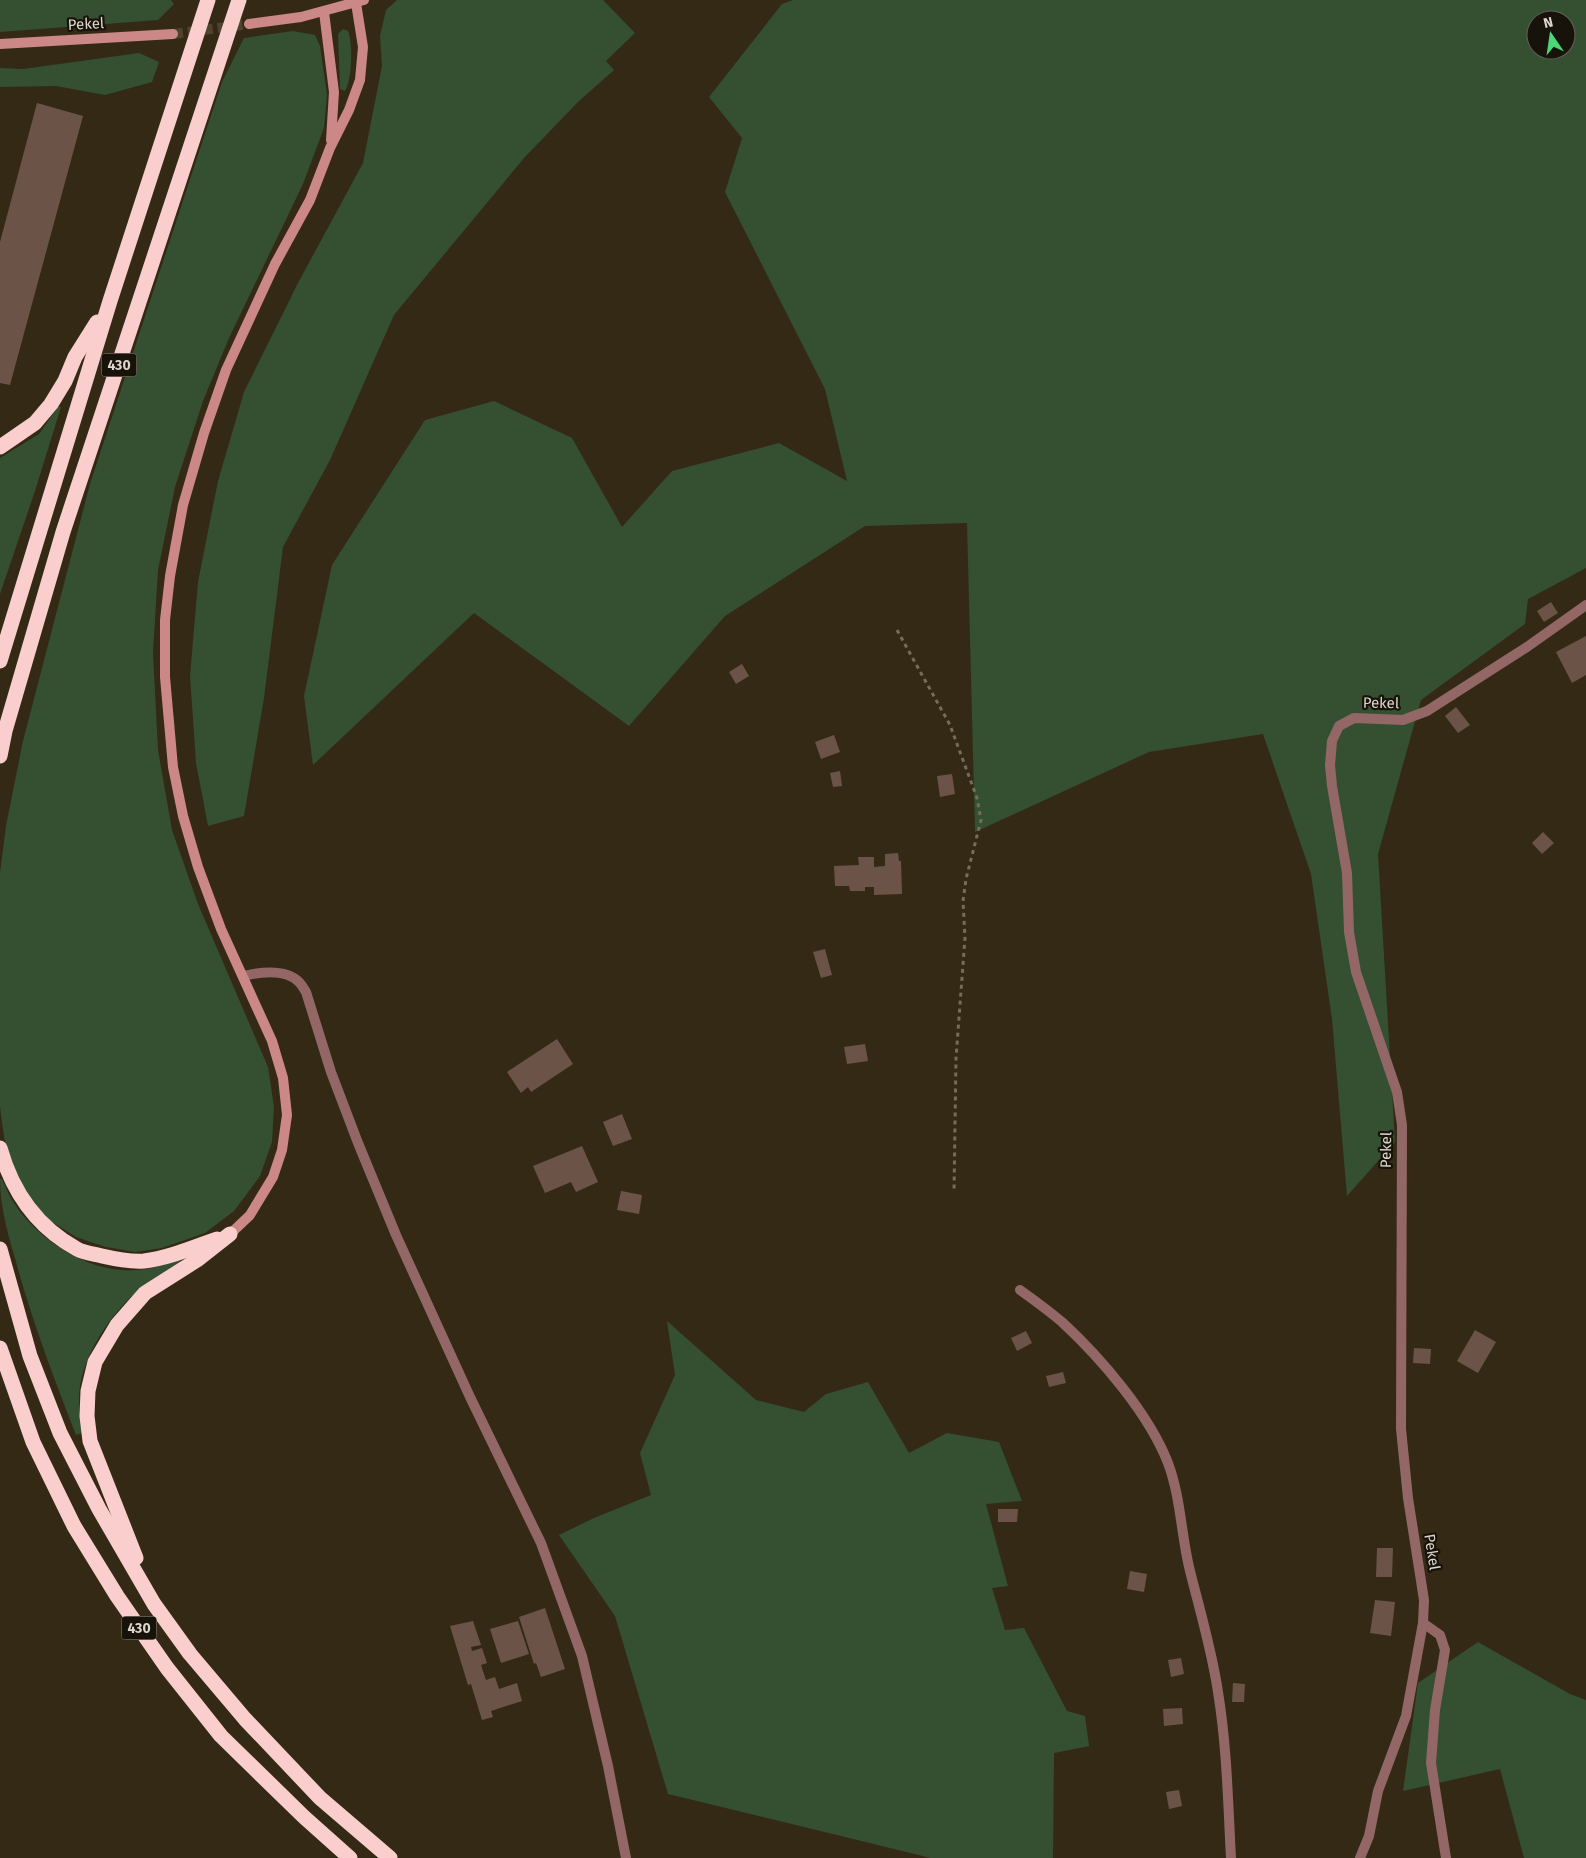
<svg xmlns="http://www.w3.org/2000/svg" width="1586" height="1858" font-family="'Fira Sans',sans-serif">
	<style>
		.green { fill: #345031; fill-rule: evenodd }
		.building { fill: #6b5447 }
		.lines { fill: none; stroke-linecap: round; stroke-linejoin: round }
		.secondary-tunnel { stroke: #4d432f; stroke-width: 10; stroke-dasharray: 10 5; stroke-linecap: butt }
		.path { stroke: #756c5a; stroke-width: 3; stroke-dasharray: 4 4; stroke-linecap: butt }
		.lane { stroke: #926766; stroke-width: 10 }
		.street { stroke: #926766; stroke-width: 10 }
		.secondary { stroke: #cc8886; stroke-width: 10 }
		.highway { stroke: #f9cecc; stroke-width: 15 }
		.labels { text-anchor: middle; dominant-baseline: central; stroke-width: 4.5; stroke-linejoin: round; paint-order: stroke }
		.shield { fill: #17120a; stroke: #a29b90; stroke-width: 1 }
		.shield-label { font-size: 14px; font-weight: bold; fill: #ddd6ca }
		.street-label { font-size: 15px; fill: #ddd6ca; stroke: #17120a }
	</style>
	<rect width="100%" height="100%" fill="#342914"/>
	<g class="green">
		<polygon points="0,0 171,0 174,4 158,20 0,32"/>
		<polygon points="397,0 603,0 635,33 606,61 614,70 578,102 524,158 394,315 330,460 283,547 264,698 244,816 208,826 196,763 190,676 198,582 218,481 244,392 298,283 363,163 382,66 380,36 386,10"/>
		<path d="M793 0H1586V568L1528 599 1525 624 1421 700 1378 854 1395 1142 1347 1196 1332 1019 1311 874 1263 734 1149 752 975 832 967 523 865 526 725 616 629 726 474 613 313 765 304 696 332 565 425 420 494 401 572 438 622 527 672 471 779 443 847 481 825 389 725 192 742 138 709 97 782 4ZM1536 20H1566V50H1536Z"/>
		<path d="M343 29 348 31C353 42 352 80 345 91L340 89 338 34Z"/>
		<polygon points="293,31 315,35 320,46 327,94 324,128 303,184 229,338 203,401 175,487 158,570 153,653 158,750 172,830 198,904 268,1067 274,1107 272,1142 260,1176 234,1211 205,1233 162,1248 135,1252 106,1247 76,1237 49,1220 30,1198 12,1169 4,1137 0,1107 0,873 6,826 23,741 90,484 222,82 244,38"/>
		<polygon points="139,53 159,62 152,82 105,95 56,86 0,87 0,68 23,69"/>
		<polygon points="58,407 61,407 35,491 0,594 0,458 39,434"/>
		<path d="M0 1179H2C6 1187 9 1196 14 1203 40 1243 96 1278 146 1269 157 1267 168 1263 179 1259L181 1263C163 1273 145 1284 130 1298 105 1322 79 1363 79 1399 79 1410 81 1422 82 1433L76 1435C54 1378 32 1321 16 1262 8 1235 0 1207 0 1179Z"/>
		<polygon points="667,1321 756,1400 804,1412 826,1394 868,1382 909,1453 947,1433 999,1442 1022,1501 986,1504 1008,1586 992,1588 1005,1630 1024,1628 1067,1711 1085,1716 1089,1746 1054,1753 1053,1858 931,1858 668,1794 615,1616 559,1535 594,1518 651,1495 640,1453 675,1375"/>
		<polygon points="1478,1642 1570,1694 1586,1700 1586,1858 1524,1858 1500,1769 1403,1791 1418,1683"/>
	</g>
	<g class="building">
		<polygon points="37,103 83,116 10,385 0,383 0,242"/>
		<polygon points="1551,602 1558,613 1544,622 1537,611"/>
		<polygon points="1586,636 1586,675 1572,683 1556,652"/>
		<polygon points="742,664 749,676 736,684 729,672"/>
		<polygon points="1456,707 1470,725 1458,733 1445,716"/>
		<polygon points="834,735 840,752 821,759 815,742"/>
		<polygon points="840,771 842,786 833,787 830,773"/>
		<polygon points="952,774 955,794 940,797 937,776"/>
		<polygon points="1543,832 1554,843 1542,854 1532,843"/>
		<polygon points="898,853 899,861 901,861 902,894 874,895 874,887 865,887 865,891 850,891 849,886 835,886 834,866 859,865 858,857 874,857 874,867 885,866 885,854"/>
		<polygon points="825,949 832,975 821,978 813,952"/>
		<polygon points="557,1039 573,1064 531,1092 528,1087 521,1093 507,1072"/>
		<polygon points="865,1044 868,1061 847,1064 844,1047"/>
		<polygon points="622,1114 632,1139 613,1146 603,1122"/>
		<polygon points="582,1146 598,1182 576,1192 571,1182 545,1193 533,1166"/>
		<polygon points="621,1191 642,1195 639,1214 617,1210"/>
		<polygon points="1475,1330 1496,1342 1478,1373 1457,1361"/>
		<polygon points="1026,1331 1032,1343 1017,1351 1011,1338"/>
		<polygon points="1414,1348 1431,1349 1430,1364 1413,1363"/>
		<polygon points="1063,1372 1066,1383 1049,1387 1046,1376"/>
		<polygon points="998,1509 1018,1509 1017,1522 998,1522"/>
		<polygon points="1377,1548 1393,1548 1392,1577 1376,1577"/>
		<polygon points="1130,1571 1147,1574 1144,1592 1127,1589"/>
		<polygon points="1375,1600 1395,1602 1391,1636 1370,1633"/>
		<polygon points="545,1608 565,1669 541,1677 536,1663 534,1664 519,1617"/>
		<polygon points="473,1621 481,1645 471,1647 472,1651 482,1648 487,1663 481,1665 486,1680 495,1677 499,1689 517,1683 522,1701 491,1711 493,1717 482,1720 471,1684 468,1685 450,1626"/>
		<polygon points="518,1621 529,1654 501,1663 490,1629"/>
		<polygon points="1181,1658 1184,1674 1171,1677 1168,1660"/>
		<polygon points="1233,1683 1245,1684 1244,1702 1232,1702"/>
		<polygon points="1182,1708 1183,1724 1164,1726 1163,1709"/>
		<polygon points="1179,1790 1182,1806 1169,1809 1166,1792"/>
	</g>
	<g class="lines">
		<polyline class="secondary-tunnel" points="173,34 249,24"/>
		<polyline class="path" points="897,630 950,725 977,798 981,820 966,879 963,901 965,938 956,1058 954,1192"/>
		<path class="lane" d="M243 976C260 972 285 968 299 982 302 985 304 989 306 992L331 1072 358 1143 396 1235 470 1397 541 1543 582 1656 608 1766 626 1858"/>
		<g class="street">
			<path d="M1020 1290C1034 1300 1049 1311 1062 1322 1101 1358 1149 1414 1168 1463 1181 1498 1181 1535 1190 1571 1200 1611 1212 1651 1218 1692 1227 1747 1228 1803 1231 1858"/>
			<polyline points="1423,1623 1440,1635 1445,1650 1435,1710 1431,1763 1446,1858"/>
			<polyline points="1360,1858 1369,1836 1378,1791 1406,1716 1423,1623 1424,1600 1408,1498 1401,1429 1402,1125 1397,1092 1356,972 1349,932 1347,873 1332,786 1330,765 1332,741 1339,726 1354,718 1403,720 1427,711 1527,647 1586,605"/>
		</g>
		<g class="secondary">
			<polyline points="324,12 334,92 331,140"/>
			<polyline points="249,24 301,17 364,0"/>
			<polyline points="0,44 173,34"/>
			<polyline points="230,1234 250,1215 273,1177 282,1150 287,1115 283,1078 272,1041 221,929 198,867 183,816 173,767 165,677 165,620 170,576 183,505 204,433 226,370 275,264 310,200 330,148 349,110 360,80 363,47 356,3"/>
		</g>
		<g class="highway">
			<polyline points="0,447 35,423 51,404 65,381 75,357 97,322"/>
			<polyline points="0,661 110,301 208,0"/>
			<polyline points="0,756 5,731 63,532 239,0"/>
			<path d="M0 1148C12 1191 37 1227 77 1249 84 1253 94 1254 102 1256 115 1259 130 1262 144 1261 169 1258 194 1247 217 1239"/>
			<polyline points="0,1249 30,1356 60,1433 99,1509 154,1604 190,1654 245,1719 320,1798 390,1858"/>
			<polyline points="0,1348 33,1442 74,1526 117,1596 167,1668 221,1736 304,1817 350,1858"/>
			<polyline points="136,1558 90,1441 87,1416 88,1391 95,1362 117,1325 145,1293 197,1260 230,1234"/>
		</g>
	</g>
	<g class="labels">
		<g class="shield">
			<rect x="101.5" y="353.5" width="35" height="23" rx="4"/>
			<rect x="121.5" y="1616.5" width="35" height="23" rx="4"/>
		</g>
		<g class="shield-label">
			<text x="119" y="365">430</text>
			<text x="139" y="1628">430</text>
		</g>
		<g class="street-label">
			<text transform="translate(86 24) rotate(-3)">Pekel</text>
			<text transform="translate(1381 703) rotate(1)">Pekel</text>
			<text transform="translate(1386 1150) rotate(-89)">Pekel</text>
			<text transform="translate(1432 1552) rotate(81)">Pekel</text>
		</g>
	</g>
	<g transform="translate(1551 35) rotate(347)"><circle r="24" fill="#17120a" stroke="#666057"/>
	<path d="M0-4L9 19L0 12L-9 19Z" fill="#4cd677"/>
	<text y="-8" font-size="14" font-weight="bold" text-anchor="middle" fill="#ddd6ca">N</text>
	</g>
</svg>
